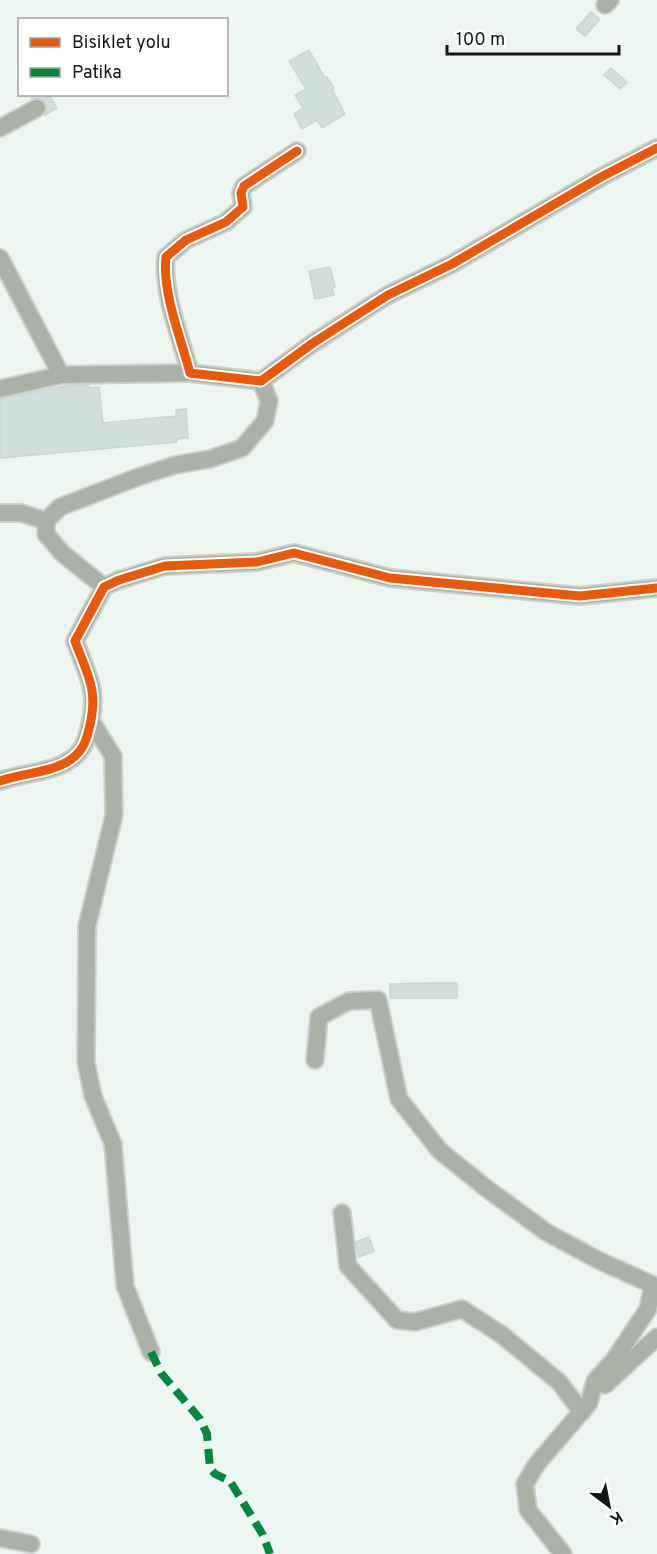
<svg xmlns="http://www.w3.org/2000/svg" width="657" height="1554" font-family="Overpass,sans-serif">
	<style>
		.building { fill: #d0dfdc; stroke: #cdd5d2; stroke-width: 1.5 }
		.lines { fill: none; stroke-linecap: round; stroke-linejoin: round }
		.minor-casing { stroke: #cad1cd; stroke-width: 20 }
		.minor { stroke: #aab1a6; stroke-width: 16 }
		.quiet { stroke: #00873e; stroke-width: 8; stroke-dasharray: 15 8; stroke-linecap: butt }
		.cycleway-casing { stroke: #fff; stroke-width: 13 }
		.cycleway { stroke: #e8590c; stroke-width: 9 }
	</style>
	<rect width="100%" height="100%" fill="#ecf5f0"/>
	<g class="building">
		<polygon points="591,12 600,19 585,36 576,29"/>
		<polygon points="309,50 325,78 327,77 334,88 332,89 345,114 322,128 317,120 302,129 294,114 303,108 295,95 306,89 289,61"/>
		<polygon points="611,68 627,82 620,89 604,75"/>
		<polygon points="36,94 49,94 57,108 45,115 47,109 46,104 42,99 32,99 31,97"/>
		<polygon points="330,267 335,287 332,288 334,295 315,299 309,271"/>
		<polygon points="89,385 88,388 99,387 103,423 176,416 176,410 186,409 188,438 177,439 177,442 0,458 0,399 66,386"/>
		<polygon points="433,983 457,983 457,998 390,998 390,984"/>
		<polygon points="369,1237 374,1251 359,1257 356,1242"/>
	</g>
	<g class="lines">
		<g class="minor-casing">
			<g id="minor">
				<polyline points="605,5 610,0"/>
				<polyline points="0,128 37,108"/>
				<path d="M297 151 244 186 241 193 243 207 226 222 186 240 166 257C162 293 181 338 190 373L261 381 313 343 388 295 452 264 601 177 657 148"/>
				<polyline points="0,258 61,375 190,373"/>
				<polyline points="0,389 61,375"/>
				<polyline points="0,513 21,513 46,521"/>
				<polyline points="104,587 62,553 46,534 46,521 60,507 138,477 175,465 210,459 242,448 265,421 269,401 261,381"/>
				<polyline points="91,721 113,756 114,815 87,926 86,1062 93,1096 113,1144 125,1286 151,1352"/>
				<path d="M0 781C22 773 51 773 70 760 82 752 86 742 89 729 99 691 88 676 75 641L104 587 119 580 165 566 257 562 294 553 390 578 580 596 657 588"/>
				<polyline points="315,1060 319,1017 349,1001 378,1000 399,1099 440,1151 486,1188 546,1232 598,1260 653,1285 648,1309 614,1360 595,1381 589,1403"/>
				<polyline points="342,1213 348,1266 397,1320 415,1322 462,1309 502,1335 559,1382 582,1412"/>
				<polyline points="605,1385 657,1337"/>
				<polyline points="0,1538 31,1544"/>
				<polyline points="563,1554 528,1510 525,1484 536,1465 588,1404"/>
			</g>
		</g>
		<use href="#minor" class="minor"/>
		<polyline class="quiet" points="151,1352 161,1373 200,1419 207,1434 210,1468 215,1474 230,1481 263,1535 270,1554"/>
		<g class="cycleway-casing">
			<g id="cycleway">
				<path d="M297 151 244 186 241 193 243 207 226 222 186 240 166 257C162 293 181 338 190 373L261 381 313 343 388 295 452 264 601 177 657 148"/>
				<path d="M0 781C22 773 51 773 70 760 82 752 86 742 89 729 99 691 88 676 75 641L104 587 119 580 165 566 257 562 294 553 390 578 580 596 657 588"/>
			</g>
		</g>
		<use href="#cycleway" class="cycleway"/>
	</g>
	<rect x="18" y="18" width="210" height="78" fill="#ffffff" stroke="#a0a2a1" stroke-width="1.5"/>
	<rect x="30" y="38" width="30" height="9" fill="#e8590c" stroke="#a0a2a1" stroke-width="1.5"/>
	<text x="72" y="48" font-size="18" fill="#111714">Bisiklet yolu</text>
	<rect x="30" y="68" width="30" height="9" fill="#00873e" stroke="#a0a2a1" stroke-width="1.5"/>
	<text x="72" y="78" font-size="18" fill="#111714">Patika</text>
	<g transform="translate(609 1506) rotate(148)" stroke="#ffffff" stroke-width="4.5" paint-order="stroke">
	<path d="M0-4.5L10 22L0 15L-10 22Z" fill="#111714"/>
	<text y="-9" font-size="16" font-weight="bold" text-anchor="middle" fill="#111714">K</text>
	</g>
	<path d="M447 45v9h172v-9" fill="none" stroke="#111714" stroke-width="3"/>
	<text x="456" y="45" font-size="18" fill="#111714" stroke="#ffffff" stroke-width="4.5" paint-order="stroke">100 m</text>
</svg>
